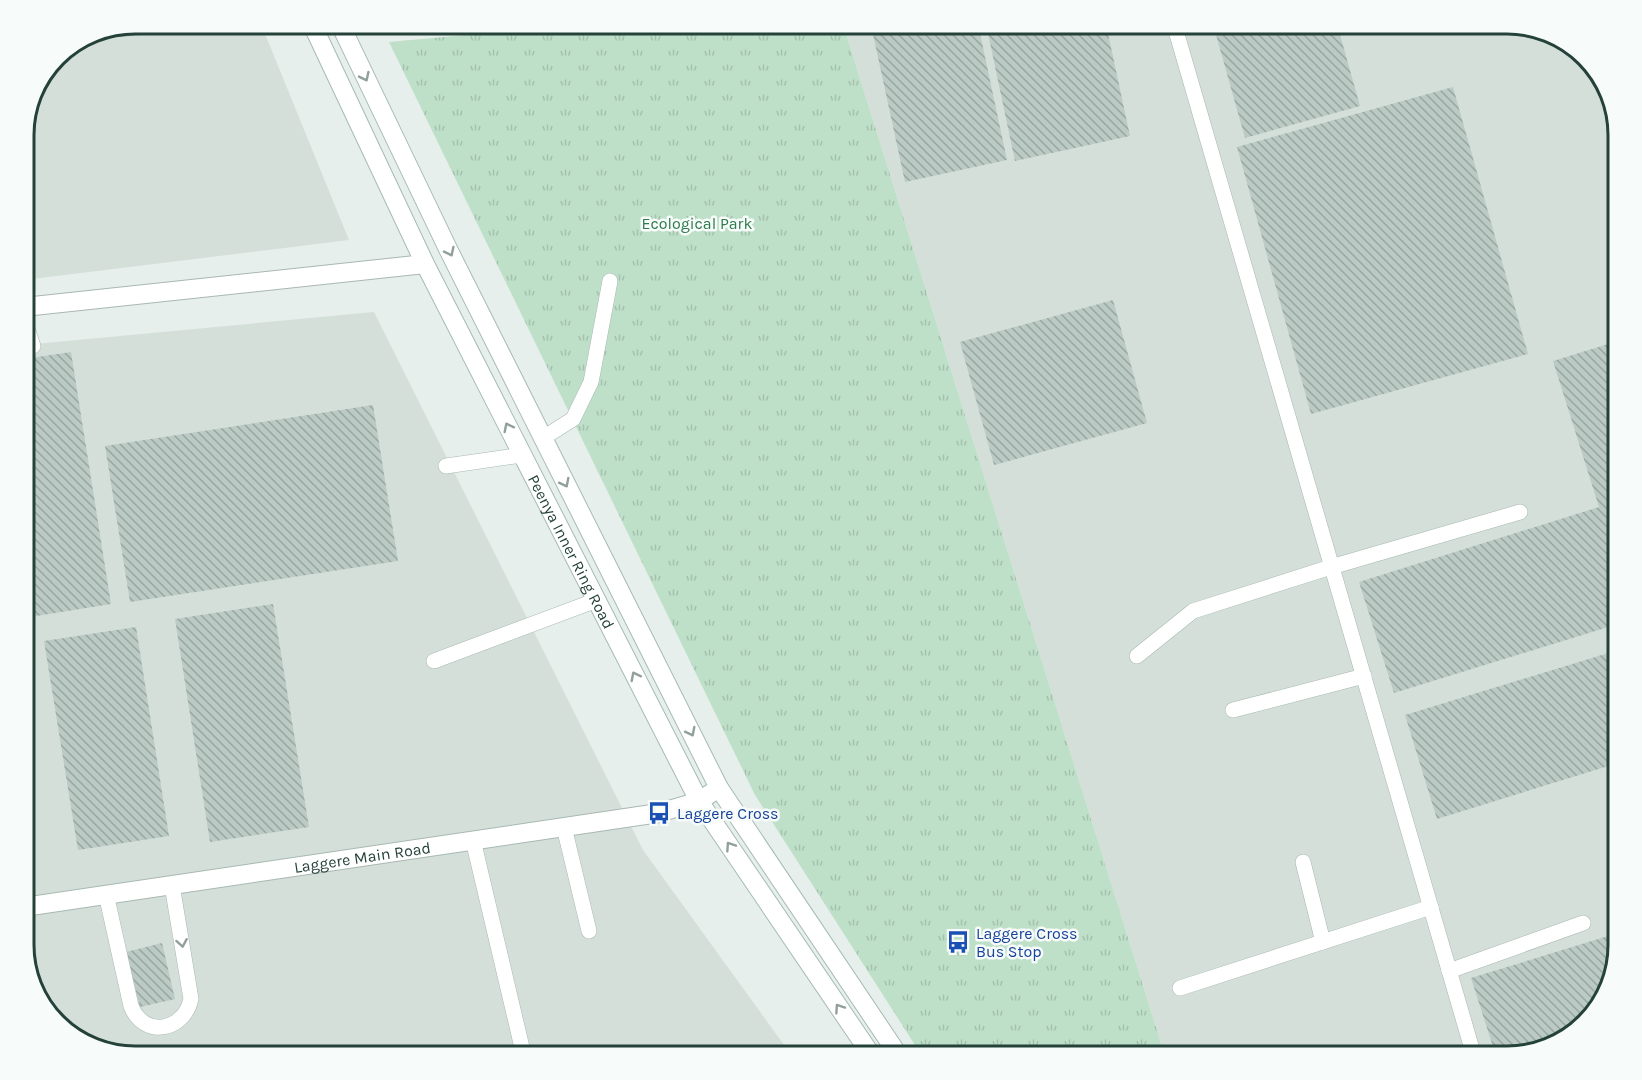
<svg xmlns="http://www.w3.org/2000/svg" width="1642" height="1080" font-family="Karla,sans-serif">
	<style>
		.built { fill: #d4dfda }
		.park { fill: url(#park-tufts) }
		.building { fill: url(#building-back-hatch) }
		.lines { fill: none; stroke-linecap: round; stroke-linejoin: round }
		.service-casing { stroke: #a8b8b2; stroke-width: 16 }
		.minor-casing { stroke: #a8b8b2; stroke-width: 20 }
		.tertiary-casing { stroke: #a8b8b2; stroke-width: 20 }
		.secondary-casing { stroke: #a4bbb3; stroke-width: 20 }
		.service { stroke: #fff; stroke-width: 15 }
		.minor { stroke: #fff; stroke-width: 18 }
		.tertiary { stroke: #fff; stroke-width: 18 }
		.secondary { stroke: #fff; stroke-width: 18 }
		.oneway { stroke: #92a09c }
		.labels { text-anchor: middle; dominant-baseline: central; stroke-width: 5; stroke-linejoin: round; paint-order: stroke }
		.park-label { font-size: 16px; fill: #2d7a4b; stroke: #f7fbf9 }
		.street-label { font-size: 16px; fill: #24423a; stroke: #f7fbf9 }
		.transit-label { font-size: 16px; fill: #164399; stroke: #f7fbf9; text-anchor: start }
		.rim { fill: none; stroke: #24423a; stroke-width: 3 }
	</style>
	<defs>
		<pattern id="park-tufts" width="24" height="20" patternUnits="userSpaceOnUse" patternTransform="scale(1.5)"><rect width="24" height="20" fill="#bfe0c8"/><path d="M3 7l-1-3M5 7V3M7 7l1-3M15 17l-1-3M17 17v-4M19 17l1-3" fill="none" stroke="#a4c1ad"/></pattern>
		<pattern id="building-back-hatch" width="6" height="6" patternUnits="userSpaceOnUse" patternTransform="scale(1.5)"><rect width="6" height="6" fill="#bbcac4"/><path d="M-1 5l2 2M0 0l6 6M5-1l2 2" fill="none" stroke="#98a6a0"/></pattern>
	</defs>
	<rect width="100%" height="100%" fill="#e6efeb"/>
	<g class="built">
		<polygon points="136,24 261,24 349,240 24,280 24,129 57,56 93,32"/>
		<polygon points="843,24 1506,24 1569,43 1603,80 1618,135 1618,945 1599,1007 1556,1044 1507,1056 1165,1056"/>
		<polygon points="374,312 643,850 792,1056 136,1056 73,1037 39,1000 24,951 24,345"/>
	</g>
	<polygon class="park" points="588,24 843,24 1165,1056 922,1056 755,795 389,42"/>
	<g class="building">
		<polygon points="875,24 978,24 1007,160 905,182 871,25"/>
		<polygon points="986,24 1106,24 1130,136 1015,161"/>
		<polygon points="1213,24 1337,24 1360,106 1245,138"/>
		<polygon points="1453,87 1528,354 1311,414 1237,147"/>
		<polygon points="1113,300 1147,423 994,465 960,342"/>
		<polygon points="1618,341 1618,624 1394,693 1359,582 1599,507 1553,361"/>
		<polygon points="71,352 111,604 24,618 24,359"/>
		<polygon points="373,405 398,561 130,602 105,446"/>
		<polygon points="273,604 309,827 210,842 175,619"/>
		<polygon points="136,627 169,836 78,850 44,641"/>
		<polygon points="1618,650 1618,763 1437,819 1405,715"/>
		<polygon points="1608,936 1614,956 1599,1007 1556,1044 1507,1056 1496,1056 1471,978"/>
		<polygon points="162,943 175,999 140,1007 126,952"/>
	</g>
	<g class="lines">
		<g class="service-casing">
			<g id="service">
				<polyline points="1174,24 1474,1056"/>
				<polyline points="1618,189 1618,190"/>
				<polyline points="24,319 33,346"/>
				<polyline points="543,438 573,419 591,382 610,281"/>
				<polyline points="446,466 522,455"/>
				<polyline points="1137,656 1193,611 1331,567 1520,512"/>
				<polyline points="434,661 597,600"/>
				<polyline points="1233,710 1364,676"/>
				<polyline points="564,827 589,931"/>
				<polyline points="473,840 524,1056"/>
				<polyline points="1303,862 1323,942"/>
				<path d="M106 894 131 1006C144 1039 184 1031 191 999L172 885"/>
				<polyline points="1449,971 1583,923"/>
				<polyline points="1180,988 1431,907"/>
			</g>
		</g>
		<g class="minor-casing">
			<polyline id="minor" points="24,307 425,264"/>
		</g>
		<g class="tertiary-casing">
			<g id="tertiary">
				<polyline points="120,27 149,24"/>
				<path id="s1" d="M24 907 659 813 699 801 719 788"/>
			</g>
		</g>
		<g class="secondary-casing">
			<g id="secondary">
				<path id="s2" d="M312 24 425 264 699 801 872 1056"/>
				<polyline points="340,24 449,251 719,788 899,1056"/>
			</g>
		</g>
		<use href="#service" class="service"/>
		<use href="#minor" class="minor"/>
		<use href="#tertiary" class="tertiary"/>
		<use href="#secondary" class="secondary"/>
	</g>
	<defs><path id="oneway-chevron" d="M-2-3.5L2.5 0L-2 3.5" fill="none" stroke-width="1.6" stroke-linecap="round" stroke-linejoin="round" transform="scale(1.5)"/></defs>
	<g class="oneway">
		<use href="#oneway-chevron" transform="translate(365 77) rotate(64)"/>
		<use href="#oneway-chevron" transform="translate(450 252) rotate(64)"/>
		<use href="#oneway-chevron" transform="translate(508 427) rotate(-117)"/>
		<use href="#oneway-chevron" transform="translate(565 483) rotate(63)"/>
		<use href="#oneway-chevron" transform="translate(635 676) rotate(-117)"/>
		<use href="#oneway-chevron" transform="translate(691 732) rotate(63)"/>
		<use href="#oneway-chevron" transform="translate(730 846) rotate(-124)"/>
		<use href="#oneway-chevron" transform="translate(182 943) rotate(80)"/>
		<use href="#oneway-chevron" transform="translate(839 1008) rotate(-124)"/>
	</g>
	<defs>
		<g id="bus-bare" transform="scale(1.8)"><path d="M-5-6H5V4H4V6H2V4H-2V6H-4V4H-5ZM-3.5-4V0h7V-4ZM-3.5 1.2v1.5H-2V1.2ZM2 1.2v1.5H3.5V1.2Z" fill="#1a4fb4" stroke="#f7fbf9" stroke-width="2.5" paint-order="stroke"/></g>
	</defs>
	<g fill-rule="evenodd">
		<use href="#bus-bare" x="659" y="813"/>
		<use href="#bus-bare" x="958" y="942"/>
	</g>
	<g class="labels">
		<g class="park-label">
			<text x="697" y="223">Ecological Park</text>
		</g>
		<g class="street-label">
			<text stroke="none"><textPath href="#s2" startOffset="588">Peenya Inner Ring Road</textPath></text>
			<text stroke="none"><textPath href="#s1" startOffset="342">Laggere Main Road</textPath></text>
		</g>
		<g class="transit-label">
			<text x="677" y="813">Laggere Cross</text>
			<text x="976" y="933">Laggere Cross<tspan x="976" dy="18">Bus Stop</tspan></text>
		</g>
	</g>
	<path d="M0 0H1642V1080H0ZM135 34H1507A101 101 0 0 1 1608 135V945A101 101 0 0 1 1507 1046H135A101 101 0 0 1 34 945V135A101 101 0 0 1 135 34Z" fill="#f7fbf9" fill-rule="evenodd"/>
	<path class="rim" d="M135 34H1507A101 101 0 0 1 1608 135V945A101 101 0 0 1 1507 1046H135A101 101 0 0 1 34 945V135A101 101 0 0 1 135 34Z"/>
</svg>
